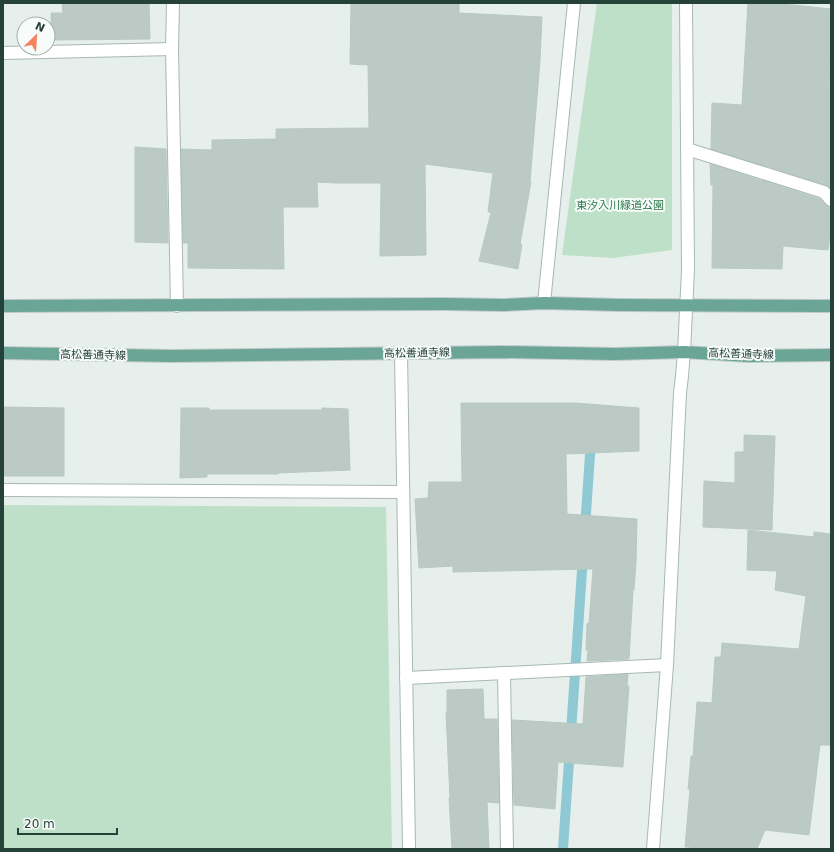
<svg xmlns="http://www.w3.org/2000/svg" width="834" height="852" font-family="'DejaVu Sans','Noto Sans JP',sans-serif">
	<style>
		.green { fill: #bfe0c8 }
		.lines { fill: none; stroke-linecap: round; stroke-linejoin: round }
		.stream { stroke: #8ec9d4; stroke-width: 10 }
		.building { fill: #bbcac4; stroke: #b8c9c2 }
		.minor-casing { stroke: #a8b8b2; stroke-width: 14 }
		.major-casing { stroke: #c2cac8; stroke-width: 14 }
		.minor { stroke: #fff; stroke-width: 12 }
		.major { stroke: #6aa596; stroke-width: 12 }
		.labels { text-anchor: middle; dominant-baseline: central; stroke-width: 4; stroke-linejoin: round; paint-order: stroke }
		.park-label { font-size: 11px; fill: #2d7a4b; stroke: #f7fbf9 }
		.street-label { font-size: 11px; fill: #24423a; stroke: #f7fbf9 }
	</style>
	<rect width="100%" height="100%" fill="#e6efeb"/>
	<g class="green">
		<polygon points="597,3 672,3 672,250 613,258 562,255"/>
		<polygon points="3,505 386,507 392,849 3,849"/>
	</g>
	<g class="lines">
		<g class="stream">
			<polyline points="585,528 591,440"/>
			<polyline points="563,849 583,556"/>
		</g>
	</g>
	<g class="building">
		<polygon points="62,3 149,3 150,39 52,40 51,13 63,13"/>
		<polygon points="351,3 459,3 459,13 542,17 540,61 530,182 531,182 520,244 522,244 518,269 479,261 491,212 488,212 493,173 425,164 426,255 380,256 381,183 337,183 317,182 318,207 283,207 284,269 188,268 188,243 183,243 181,149 212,150 212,140 276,139 276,129 369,128 368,65 350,64"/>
		<polygon points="748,3 794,5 831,9 831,45 829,87 831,87 831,189 826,185 711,149 712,103 742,105"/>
		<polygon points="135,147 166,149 168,243 135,242"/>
		<polygon points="710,164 820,199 826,205 831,207 831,228 828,250 783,246 782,269 712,268 713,185 711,185"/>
		<polygon points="461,403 575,403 639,408 639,451 566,454 567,514 637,519 636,562 634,590 633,590 629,659 587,661 588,650 586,650 587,623 589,624 593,569 453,572 453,566 419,568 415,499 428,498 429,482 462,482"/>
		<polygon points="3,407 64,408 64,476 3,476"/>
		<polygon points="181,408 209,408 209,410 322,410 322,408 348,409 350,470 278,473 278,474 207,474 207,477 180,478"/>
		<polygon points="744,435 775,436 772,530 703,527 704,481 735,483 735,452 744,452"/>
		<polygon points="748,530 814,537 814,532 831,534 831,745 820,745 809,835 765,830 757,849 725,849 685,847 690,789 688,789 691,756 693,756 697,702 712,703 715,657 721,657 722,643 799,649 806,596 775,590 777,571 747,570"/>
		<polygon points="628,674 627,686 629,686 623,767 558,762 555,809 514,805 512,720 583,724 586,677"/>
		<polygon points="483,689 484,719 497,719 499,803 487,802 489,849 452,849 449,798 450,798 446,713 447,713 447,690"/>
	</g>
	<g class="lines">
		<g class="minor-casing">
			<g id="minor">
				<polyline points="173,3 172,49 177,306"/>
				<polyline points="3,53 172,49"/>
				<polyline points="687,149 824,192 831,200"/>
				<polyline points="544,303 574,3"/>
				<polyline points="401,353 409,849"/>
				<polyline points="3,490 403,492"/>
				<polyline points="504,673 507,849"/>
				<polyline points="406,678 667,665"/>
				<polyline points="653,849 667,665 680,393 682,376 684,352 688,270 686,3"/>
			</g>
		</g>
		<g class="major-casing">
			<g id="major">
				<polyline points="3,306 444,304 504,305 544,303 620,305 831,306"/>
				<polyline points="3,353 172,356 502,352 615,354 684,352 749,356 831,355"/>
			</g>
		</g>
		<use href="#minor" class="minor"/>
		<use href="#major" class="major"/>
	</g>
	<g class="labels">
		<g class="park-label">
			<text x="620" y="205">東汐入川緑道公園</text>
		</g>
		<g class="street-label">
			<text transform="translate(417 353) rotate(-1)">高松善通寺線</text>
			<text transform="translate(741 354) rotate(2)">高松善通寺線</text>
			<text transform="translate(93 355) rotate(1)">高松善通寺線</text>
		</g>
	</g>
	<rect width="834" height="852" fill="none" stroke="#24423a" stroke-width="8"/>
	<g transform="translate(36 36) rotate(25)"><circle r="19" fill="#f7fbf9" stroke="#a3b1ad"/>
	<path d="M0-3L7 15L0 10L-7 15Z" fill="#f4845f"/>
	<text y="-6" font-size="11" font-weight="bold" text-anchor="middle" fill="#24423a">N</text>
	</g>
	<path d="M18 828v6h99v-6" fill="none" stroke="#24423a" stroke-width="2"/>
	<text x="24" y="828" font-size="12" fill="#24423a" stroke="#f7fbf9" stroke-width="3" paint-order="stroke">20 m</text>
</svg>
